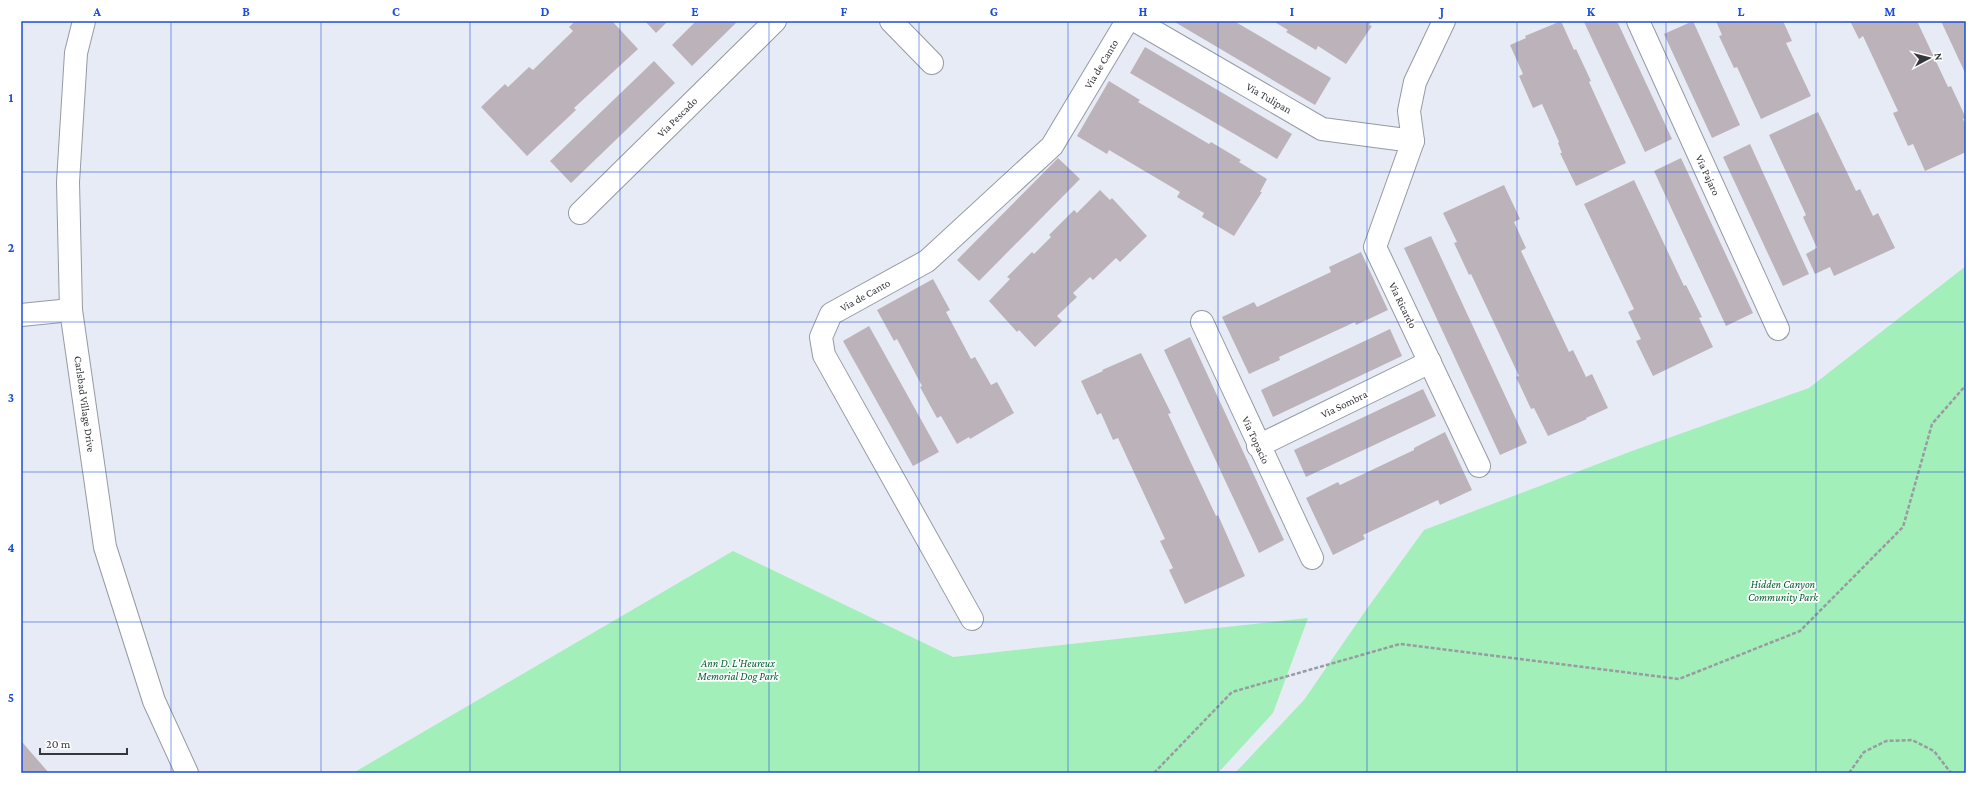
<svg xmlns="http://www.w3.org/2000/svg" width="1987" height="794" font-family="'Crimson Pro',serif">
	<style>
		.green { fill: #a2efb9 }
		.building { fill: #bcb3ba }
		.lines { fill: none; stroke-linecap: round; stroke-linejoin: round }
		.street-casing { stroke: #969aa3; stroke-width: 24 }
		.primary-casing { stroke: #969aa3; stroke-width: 24 }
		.path { stroke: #999ba3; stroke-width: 2.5; stroke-dasharray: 4 2; stroke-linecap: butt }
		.street { stroke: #fff; stroke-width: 22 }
		.primary { stroke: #fff; stroke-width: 22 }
		.grid { fill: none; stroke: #1d4ed8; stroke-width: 1; stroke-opacity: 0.55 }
		.labels { text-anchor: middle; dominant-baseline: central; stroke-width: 3.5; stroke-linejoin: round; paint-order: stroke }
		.street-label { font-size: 11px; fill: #36373b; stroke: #fff }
		.park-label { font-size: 11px; font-style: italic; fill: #005f30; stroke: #fff }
		.neatline { fill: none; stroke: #1d4ed8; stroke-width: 1.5 }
		.grid-label { font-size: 13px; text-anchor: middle; font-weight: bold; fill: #1d4ed8 }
	</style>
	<rect width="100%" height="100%" fill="#e7ebf5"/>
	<g class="green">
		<polygon points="1966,266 1966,773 1235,773 1304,700 1366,610 1424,530 1632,451 1809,388"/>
		<polygon points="733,551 953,657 1308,618 1273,713 1218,773 353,773"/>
	</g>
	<g class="building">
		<polygon points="575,21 612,21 638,49 574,108 576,110 527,156 481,107 505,84 508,87 529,67 533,70 573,31 569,27"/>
		<polygon points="645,21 668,21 656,33"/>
		<polygon points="696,21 738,21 692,66 672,45"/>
		<polygon points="1173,21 1234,21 1331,78 1315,105"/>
		<polygon points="1273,21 1372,21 1369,25 1372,26 1346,64 1318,46 1316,50 1286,32 1288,30"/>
		<polygon points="1561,21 1574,50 1576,49 1591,81 1589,82 1626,163 1576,186 1560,153 1562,153 1558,143 1559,142 1542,104 1533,108 1519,76 1523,74 1510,45 1526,38 1525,36"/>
		<polygon points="1586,21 1617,21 1672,139 1645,152 1584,22"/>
		<polygon points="1693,21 1740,125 1712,138 1664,34"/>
		<polygon points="1716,21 1783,21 1792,41 1786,43 1811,96 1761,119 1737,67 1734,68 1719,36 1722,35"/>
		<polygon points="1850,21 1917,21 1948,87 1951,86 1966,118 1963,119 1966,126 1966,152 1925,171 1913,144 1908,146 1893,113 1898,111 1863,36 1859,39"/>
		<polygon points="1941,21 1966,21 1966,75"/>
		<polygon points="1145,47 1292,134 1277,159 1130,73"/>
		<polygon points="654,61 675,83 571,183 550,161"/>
		<polygon points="1109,81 1140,100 1138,102 1209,144 1211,142 1241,160 1239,162 1267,179 1260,192 1262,192 1234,236 1202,217 1204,213 1177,197 1180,192 1109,150 1107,154 1077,136"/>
		<polygon points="1818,112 1856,191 1860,189 1873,216 1878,213 1895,248 1834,276 1830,267 1815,274 1806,254 1820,246 1817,248 1803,217 1806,215 1769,135"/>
		<polygon points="1750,144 1809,274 1783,286 1723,157"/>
		<polygon points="1058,158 1080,179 979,281 957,260"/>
		<polygon points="1681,158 1753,313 1726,326 1654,171"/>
		<polygon points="1634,180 1684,286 1686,285 1702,317 1699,318 1713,347 1653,376 1636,341 1641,339 1628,312 1634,309 1584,204"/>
		<polygon points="1504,185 1520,219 1514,222 1526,248 1521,251 1569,352 1573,350 1586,377 1592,374 1608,408 1586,418 1587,419 1548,436 1534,408 1531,409 1516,377 1519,376 1471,274 1469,275 1454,243 1457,242 1443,213"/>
		<polygon points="1100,190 1110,200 1112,198 1147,236 1120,262 1116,258 1093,280 1090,277 1073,293 1077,297 1057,316 1062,321 1035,347 1019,330 1017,332 989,301 1010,279 1007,277 1032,252 1034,254 1051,237 1049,235 1074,210 1077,213"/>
		<polygon points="1431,236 1527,443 1500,455 1404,248"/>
		<polygon points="1361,252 1388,310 1356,325 1355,322 1279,357 1280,360 1249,374 1222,317 1254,302 1257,307 1331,272 1329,267"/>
		<polygon points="933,279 950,310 946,312 971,359 975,357 991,385 997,382 1014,413 970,439 969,437 957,444 941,416 937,418 920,387 922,386 897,339 894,341 877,310"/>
		<polygon points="869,326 939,452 913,466 843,341"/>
		<polygon points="1390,329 1402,356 1273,417 1261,390"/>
		<polygon points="1190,337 1284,540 1259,553 1164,350"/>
		<polygon points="1141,353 1171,413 1168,414 1216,516 1218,515 1245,576 1185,604 1169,570 1173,568 1160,541 1165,539 1118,438 1113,440 1101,413 1097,415 1081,381 1103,371 1102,370"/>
		<polygon points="1423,389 1436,416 1306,477 1294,450"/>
		<polygon points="1445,432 1472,490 1440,505 1438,500 1363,535 1365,539 1333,555 1306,498 1338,482 1340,485 1414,450 1414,448"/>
		<polygon points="22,742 49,773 21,773"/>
	</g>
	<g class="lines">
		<g class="street-casing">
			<g id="street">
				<polyline points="891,21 932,63"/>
				<polyline points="1136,21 1322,129 1413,141"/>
				<polyline points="1444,21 1415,82 1409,111 1413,141 1375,247 1479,466"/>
				<polyline points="1638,21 1778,329"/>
				<polyline points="580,213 775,21"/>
				<polyline points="21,315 71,310"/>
				<polyline points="1202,322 1312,558"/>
				<polyline points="1258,446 1430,362"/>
				<polyline points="972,619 824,355 821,337 831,314 927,261 1052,146 1127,21"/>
			</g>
		</g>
		<g class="primary-casing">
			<polyline id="primary" points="84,21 76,53 68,182 71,310 105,547 154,701 187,773"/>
		</g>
		<g class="path">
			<polyline points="1154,773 1232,692 1400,644 1679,679 1800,631 1903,527 1932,424 1966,385"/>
			<polyline points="1849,773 1864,752 1886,741 1912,740 1934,751 1951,773"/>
		</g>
		<use href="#street" class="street"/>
		<use href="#primary" class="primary"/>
	</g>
	<path class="grid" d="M171 21V773M321 21V773M470 21V773M620 21V773M769 21V773M919 21V773M1068 21V773M1218 21V773M1367 21V773M1517 21V773M1666 21V773M1816 21V773M21 172H1966M21 322H1966M21 472H1966M21 622H1966"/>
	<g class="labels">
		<g class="street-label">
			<text transform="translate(1101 64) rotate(-59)">Via de Canto</text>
			<text transform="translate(1269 98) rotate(30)">Via Tulipan</text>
			<text transform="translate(677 117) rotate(-45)">Via Pescado</text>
			<text transform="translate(1708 175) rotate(65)">Via Pajaro</text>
			<text transform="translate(865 295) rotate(-29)">Via de Canto</text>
			<text transform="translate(1403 305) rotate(64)">Via Ricardo</text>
			<text transform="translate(85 404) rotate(82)">Carlsbad Village Drive</text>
			<text transform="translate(1344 404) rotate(-26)">Via Sombra</text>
			<text transform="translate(1256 440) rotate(65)">Via Topacio</text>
		</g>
		<g class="park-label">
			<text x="1783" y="584">Hidden Canyon<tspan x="1783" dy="13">Community Park</tspan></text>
			<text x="738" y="663">Ann D. L'Heureux<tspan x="738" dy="13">Memorial Dog Park</tspan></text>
		</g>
	</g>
	<rect width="1987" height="794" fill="none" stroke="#ffffff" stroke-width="44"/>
	<g transform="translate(1929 58) rotate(83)" stroke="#ffffff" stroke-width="3" paint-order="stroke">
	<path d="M0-3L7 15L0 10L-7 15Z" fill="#36373b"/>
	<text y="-6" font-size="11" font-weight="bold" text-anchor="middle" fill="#36373b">N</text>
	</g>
	<path d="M40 748v6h87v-6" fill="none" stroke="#36373b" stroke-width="2"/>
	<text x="46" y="748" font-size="12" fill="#36373b" stroke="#ffffff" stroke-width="3" paint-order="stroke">20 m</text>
	<rect x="22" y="22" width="1943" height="750" class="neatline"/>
	<g class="grid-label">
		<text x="97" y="16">A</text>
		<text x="246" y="16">B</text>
		<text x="396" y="16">C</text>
		<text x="545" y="16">D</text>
		<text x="695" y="16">E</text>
		<text x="844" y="16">F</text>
		<text x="994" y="16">G</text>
		<text x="1143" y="16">H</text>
		<text x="1292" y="16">I</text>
		<text x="1442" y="16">J</text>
		<text x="1591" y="16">K</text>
		<text x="1741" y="16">L</text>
		<text x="1890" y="16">M</text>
		<text x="11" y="102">1</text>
		<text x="11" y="252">2</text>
		<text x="11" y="402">3</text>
		<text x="11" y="552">4</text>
		<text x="11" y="702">5</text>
	</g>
</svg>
